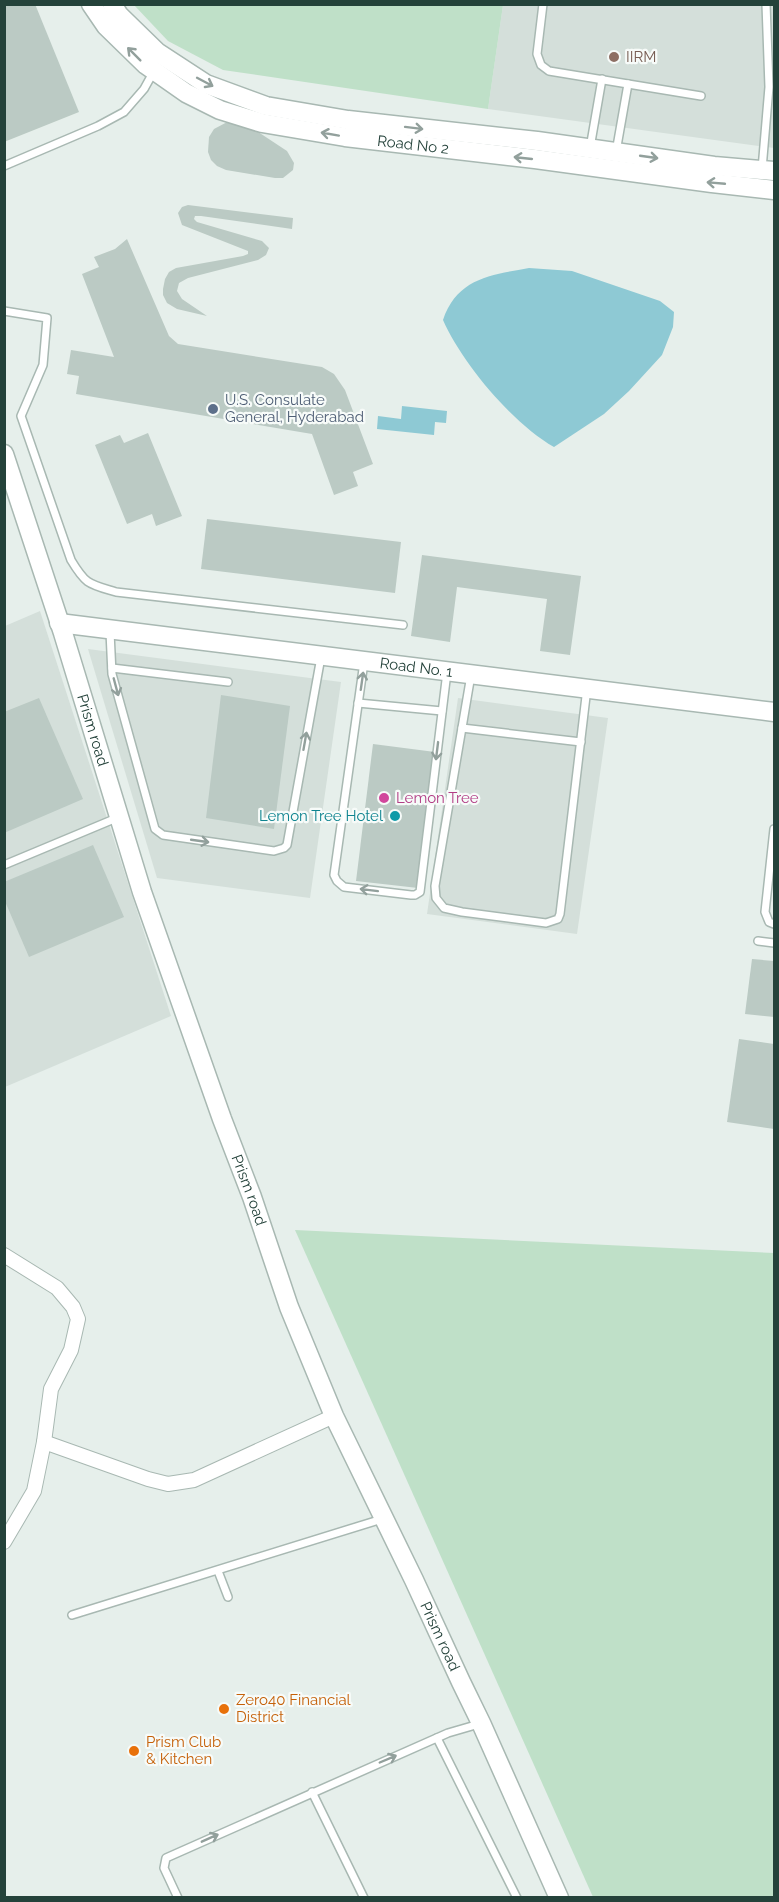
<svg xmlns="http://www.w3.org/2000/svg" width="779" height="1902" font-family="Raleway,sans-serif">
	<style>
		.built { fill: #d4dfda }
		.green { fill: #bfe0c8 }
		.water { fill: #8ec9d4 }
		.building { fill: #bbcac4 }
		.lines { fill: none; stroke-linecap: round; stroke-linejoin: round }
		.service-casing { stroke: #a8b8b2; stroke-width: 10 }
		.minor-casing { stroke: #a8b8b2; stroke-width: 16 }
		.tertiary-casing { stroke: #a8b8b2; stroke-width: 21 }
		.service { stroke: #fff; stroke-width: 7 }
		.minor { stroke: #fff; stroke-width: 14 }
		.tertiary { stroke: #fff; stroke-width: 18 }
		.oneway { stroke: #92a09c }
		.education-dot { fill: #8d6e63; stroke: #f7fbf9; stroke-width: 2 }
		.service-dot { fill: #5c6f8a; stroke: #f7fbf9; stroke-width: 2 }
		.hotel-dot { fill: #d1479c; stroke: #f7fbf9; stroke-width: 2 }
		.culture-dot { fill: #0f9aa8; stroke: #f7fbf9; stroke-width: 2 }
		.food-dot { fill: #e8710a; stroke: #f7fbf9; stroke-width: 2 }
		.labels { text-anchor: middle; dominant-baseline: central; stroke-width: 4.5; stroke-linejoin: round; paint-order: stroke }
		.education-label { font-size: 15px; fill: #785e54; stroke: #f7fbf9; text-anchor: start }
		.street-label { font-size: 15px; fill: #24423a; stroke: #f7fbf9 }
		.service-label { font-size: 15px; fill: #4e5e75; stroke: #f7fbf9; text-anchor: start }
		.hotel-label { font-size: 15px; fill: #b23c85; stroke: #f7fbf9; text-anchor: start }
		.culture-label { font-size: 15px; fill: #0d838f; stroke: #f7fbf9; text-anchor: end }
		.food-label { font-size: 15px; fill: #c56008; stroke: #f7fbf9; text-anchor: start }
	</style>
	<rect width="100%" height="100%" fill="#e6efeb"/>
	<g class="built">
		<polygon points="503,5 774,5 774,148 488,109"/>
		<polygon points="40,611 171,1016 5,1087 5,626"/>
		<polygon points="88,649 341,682 310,898 157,878"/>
		<polygon points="458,698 608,718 577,934 427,914"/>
	</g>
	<g class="green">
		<polygon points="134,5 503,5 488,109 223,70 168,41"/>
		<polygon points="295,1230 774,1253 774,1897 593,1897"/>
	</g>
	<g class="water">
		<path d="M529 268 572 271 660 301 674 312 673 327 662 355 629 391 604 414 554 447C512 423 462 363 443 320 457 278 491 275 529 268Z"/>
		<polygon points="402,406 447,411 446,423 435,422 434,435 377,429 378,416 401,419"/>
	</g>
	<g class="building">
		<polygon points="4,4 35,4 79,112 4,142"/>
		<polygon points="231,120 246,124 287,151 294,163 293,170 283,178 275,178 226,170 217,166 211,160 208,152 209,137 214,129"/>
		<polygon points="188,205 293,218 292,229 201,216 195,216 194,219 197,222 262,241 269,248 266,255 258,260 188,278 179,283 177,291 182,299 207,316 177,309 167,303 163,295 163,289 165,279 169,272 176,268 243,256 248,254 248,251 182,225 178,213 182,207"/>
		<polygon points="127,239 169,336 178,344 322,367 334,374 345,390 373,464 353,472 358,486 334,495 312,434 76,394 79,376 67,374 71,350 114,357 82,274 99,267 94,257 115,249"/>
		<polygon points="148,433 182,516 156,526 152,514 127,524 95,445 120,435 124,443"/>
		<polygon points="207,519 401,542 395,593 201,569"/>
		<polygon points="422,555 581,576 570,655 540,651 547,599 457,587 450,642 411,636"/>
		<polygon points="221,695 290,706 274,829 206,818"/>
		<polygon points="39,698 83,799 4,833 4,712"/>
		<polygon points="373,744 435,752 418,888 356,881"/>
		<polygon points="93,845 124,917 29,957 4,899 4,882"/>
		<polygon points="752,959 774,961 774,1017 745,1014"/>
		<polygon points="739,1039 774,1044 774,1129 727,1122"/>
	</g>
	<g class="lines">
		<g class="service-casing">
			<g id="service">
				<polyline points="543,4 537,54 541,65 549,71 701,96"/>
				<polyline points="590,148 602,79"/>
				<polyline points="616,152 628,84"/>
				<polyline points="4,166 98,126 124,112 144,89 154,71"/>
				<polyline points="762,169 769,87 766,4"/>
				<path d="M4 311 47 318 43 365 21 416 71 560C86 585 89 584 116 592L403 625"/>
				<polyline points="110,632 112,674 155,829 163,835 274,851 284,848 287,845 321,657"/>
				<polyline points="364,662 334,875 337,881 344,887 411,895 415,895 420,892 447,672"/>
				<polyline points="112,668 228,682"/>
				<polyline points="471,675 435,886 436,898 444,908 462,912 546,923 558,919 560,914 587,688"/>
				<polyline points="358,703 442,711"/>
				<polyline points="462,728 581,742"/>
				<polyline points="774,829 765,912 769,922 774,924"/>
				<polyline points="4,865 119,817"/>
				<polyline points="758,941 774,943"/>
				<polyline points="218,1571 228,1597"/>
				<polyline points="72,1615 382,1519"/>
				<polyline points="437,1738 517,1898"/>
				<polyline points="312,1792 364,1898"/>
				<polyline points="178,1898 164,1868 166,1858 448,1733 479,1724"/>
			</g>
		</g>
		<g class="minor-casing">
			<g id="minor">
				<polyline points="4,1255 57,1288 73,1307 78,1319 71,1350 51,1389 44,1442 34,1491 4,1542"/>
				<polyline points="44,1442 148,1479 168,1484 194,1480 334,1416"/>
			</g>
		</g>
		<g class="tertiary-casing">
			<g id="tertiary">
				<path id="s1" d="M91 4 106 26 146 65 186 93 220 110 262 123 345 137 535 159 712 183 774 190"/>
				<polyline points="112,4 119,15 157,52 206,84 266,106 348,120 537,141 714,166 774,171"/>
				<path id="s2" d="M4 454 63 633 142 892 222 1119 252 1197 289 1307 334 1416 414 1580 461 1682 481 1723 559 1898"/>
				<path id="s3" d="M59 623 774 712"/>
			</g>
		</g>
		<use href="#service" class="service"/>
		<use href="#minor" class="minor"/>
		<use href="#tertiary" class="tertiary"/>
	</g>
	<defs><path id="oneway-shaft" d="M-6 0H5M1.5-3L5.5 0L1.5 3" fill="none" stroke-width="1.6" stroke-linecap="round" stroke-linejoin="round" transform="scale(1.5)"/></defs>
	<g class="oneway">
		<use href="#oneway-shaft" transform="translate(134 54) rotate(-135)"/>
		<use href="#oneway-shaft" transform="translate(205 82) rotate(28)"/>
		<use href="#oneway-shaft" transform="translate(414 128) rotate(7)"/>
		<use href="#oneway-shaft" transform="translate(330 134) rotate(-170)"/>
		<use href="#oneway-shaft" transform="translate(649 157) rotate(8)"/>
		<use href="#oneway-shaft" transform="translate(523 158) rotate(-174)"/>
		<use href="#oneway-shaft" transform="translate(716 183) rotate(-175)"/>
		<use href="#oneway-shaft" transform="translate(362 681) rotate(-82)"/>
		<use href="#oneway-shaft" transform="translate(116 687) rotate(75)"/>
		<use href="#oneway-shaft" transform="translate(305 741) rotate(-80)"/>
		<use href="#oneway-shaft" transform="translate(437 751) rotate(97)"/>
		<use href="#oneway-shaft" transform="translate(200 841) rotate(8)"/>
		<use href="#oneway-shaft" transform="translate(369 890) rotate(-173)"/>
		<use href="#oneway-shaft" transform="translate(388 1759) rotate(-23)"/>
		<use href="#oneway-shaft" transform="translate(210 1838) rotate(-24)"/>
	</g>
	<circle class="education-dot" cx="614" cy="57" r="6"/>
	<circle class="service-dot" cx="213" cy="409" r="6"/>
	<circle class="hotel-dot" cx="384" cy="798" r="6"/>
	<circle class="culture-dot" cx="395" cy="816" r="6"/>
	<g class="food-dot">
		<circle cx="224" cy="1709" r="6"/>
		<circle cx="134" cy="1751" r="6"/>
	</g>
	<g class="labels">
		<g class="education-label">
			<text x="626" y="57">IIRM</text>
		</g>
		<g class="street-label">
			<text stroke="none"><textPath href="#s1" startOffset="366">Road No 2</textPath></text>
			<text stroke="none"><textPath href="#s3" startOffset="360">Road No. 1</textPath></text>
			<text stroke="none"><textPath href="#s2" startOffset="290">Prism road</textPath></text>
			<text stroke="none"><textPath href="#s2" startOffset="776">Prism road</textPath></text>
			<text stroke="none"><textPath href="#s2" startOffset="1262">Prism road</textPath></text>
		</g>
		<g class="service-label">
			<text x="225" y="400">U.S. Consulate<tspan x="225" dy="17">General, Hyderabad</tspan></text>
		</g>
		<g class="hotel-label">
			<text x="396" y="798">Lemon Tree</text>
		</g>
		<g class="culture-label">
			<text x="383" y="816">Lemon Tree Hotel</text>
		</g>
		<g class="food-label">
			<text x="236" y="1700">Zero40 Financial<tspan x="236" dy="17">District</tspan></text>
			<text x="146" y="1742">Prism Club<tspan x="146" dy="17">&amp; Kitchen</tspan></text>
		</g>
	</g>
	<rect width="779" height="1902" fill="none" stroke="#24423a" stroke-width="12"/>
</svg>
